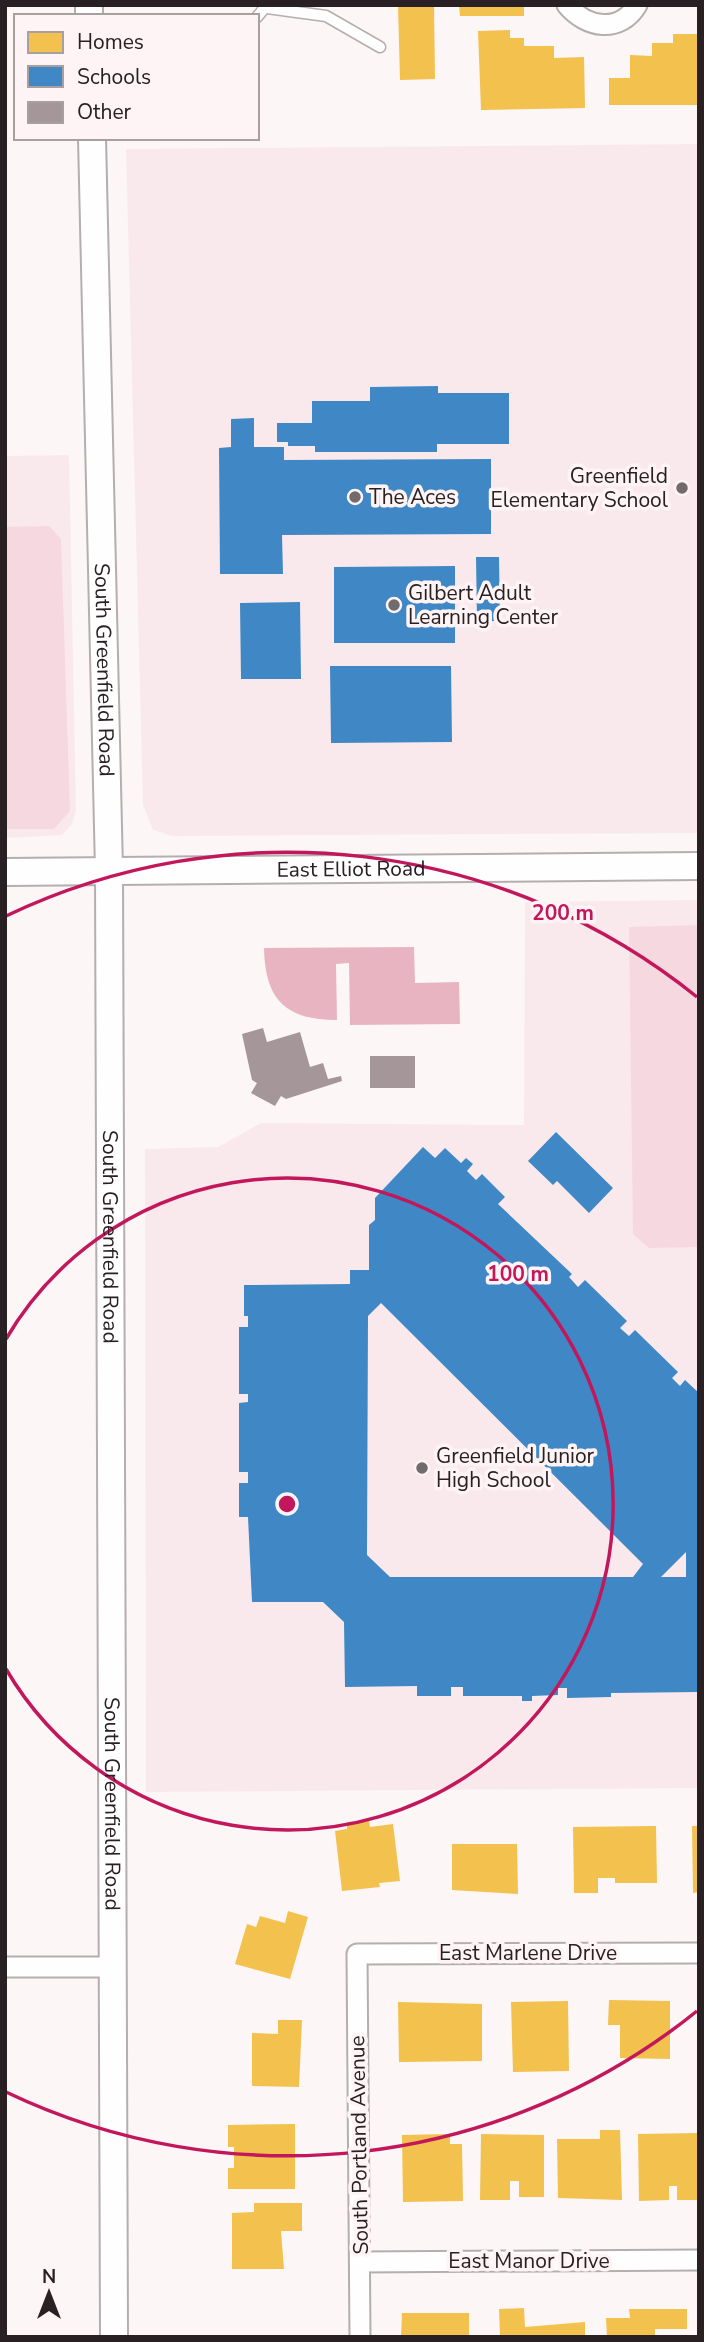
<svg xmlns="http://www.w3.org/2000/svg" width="704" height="2342" font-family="'Nunito Sans',sans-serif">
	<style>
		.built { fill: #fae9ec }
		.green { fill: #f6d9e0 }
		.water { fill: #e9b4c2 }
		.homes { fill: #f2c14e }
		.schools { fill: #3f88c5; fill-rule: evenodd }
		.building { fill: #a5969a }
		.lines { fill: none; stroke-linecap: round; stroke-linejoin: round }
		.service-casing { stroke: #b4aeaf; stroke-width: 13 }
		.minor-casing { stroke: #b4aeaf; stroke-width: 23 }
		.secondary-casing { stroke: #b4aeaf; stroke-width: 30 }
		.service { stroke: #fffefe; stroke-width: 10 }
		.minor { stroke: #fffefe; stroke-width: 19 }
		.secondary { stroke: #fffefe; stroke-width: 26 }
		.ring { fill: none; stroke: #c2185b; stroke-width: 3.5 }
		.poi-dot { fill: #726b6d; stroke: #fef4f6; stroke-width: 2.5 }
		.labels { text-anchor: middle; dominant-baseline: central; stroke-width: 7; stroke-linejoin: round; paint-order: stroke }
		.poi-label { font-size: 21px; fill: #282022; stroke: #fef4f6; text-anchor: start }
		.street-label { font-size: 21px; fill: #282022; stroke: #fef4f6 }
		.centre { fill: #c2185b; stroke: #fef4f6; stroke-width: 3.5 }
		.ring-label { font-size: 21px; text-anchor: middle; font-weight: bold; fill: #c2185b; stroke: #fef4f6; stroke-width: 7; stroke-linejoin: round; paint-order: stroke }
	</style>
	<rect width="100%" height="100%" fill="#fcf6f7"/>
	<g class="built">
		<polygon points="699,144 699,833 172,836 153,830 143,805 126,149"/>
		<polygon points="69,455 76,811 72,824 62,835 5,838 5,456"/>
		<polygon points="699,900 699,1788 146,1792 145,1149 218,1147 261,1123 524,1125 525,902"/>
	</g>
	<g class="green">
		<polygon points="49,526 61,539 70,811 54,829 5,829 5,527"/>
		<polygon points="699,925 699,1247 649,1248 633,1234 629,927"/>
	</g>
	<path class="water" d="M414 947 415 983 459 982 460 1024 350 1025 349 963 336 964 337 1020C285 1020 265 999 264 948Z"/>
	<g class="homes">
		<polygon points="398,5 434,5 435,79 400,80"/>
		<polygon points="459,5 524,5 524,16 460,16"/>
		<polygon points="510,30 510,38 524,38 524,46 554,46 554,58 584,57 585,108 481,110 478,31"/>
		<polygon points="673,34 699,34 699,105 609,105 609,78 630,78 630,55 652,56 652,43 673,43"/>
		<polygon points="369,1820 370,1827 393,1824 400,1881 379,1883 380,1887 342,1891 335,1831 347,1829 347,1822"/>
		<polygon points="656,1826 657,1883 615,1883 615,1878 598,1878 598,1893 574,1893 573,1827"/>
		<polygon points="692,1826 699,1826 699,1892 693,1893"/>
		<polygon points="452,1844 517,1844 518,1894 452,1890"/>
		<polygon points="288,1911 308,1917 290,1979 235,1964 247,1924 256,1927 260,1916 285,1923"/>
		<polygon points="609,2000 670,2001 670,2059 620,2058 620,2025 608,2025"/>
		<polygon points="568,2001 569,2071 513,2072 511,2002"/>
		<polygon points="398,2002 482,2004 482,2061 399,2062"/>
		<polygon points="278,2020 302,2020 299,2087 252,2086 252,2033 278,2034"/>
		<polygon points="295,2124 295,2189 228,2189 228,2168 234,2168 234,2147 228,2147 228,2125"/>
		<polygon points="600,2130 620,2130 622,2200 558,2198 557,2139 600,2139"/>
		<polygon points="699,2133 699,2200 677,2200 677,2186 669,2186 669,2200 639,2201 638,2134"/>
		<polygon points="450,2134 450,2144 462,2144 463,2201 403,2202 402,2135"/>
		<polygon points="481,2134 544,2135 544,2197 519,2197 519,2181 510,2181 510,2200 480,2200"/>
		<polygon points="254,2203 302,2203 302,2231 281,2231 284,2269 232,2269 232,2213 254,2212"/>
		<polygon points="524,2308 525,2327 585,2322 585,2337 500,2337 499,2309"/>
		<polygon points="629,2309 687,2309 687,2329 655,2329 655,2337 607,2337 606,2318 630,2318"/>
		<polygon points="402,2313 469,2313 469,2337 401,2337"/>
	</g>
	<g class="schools">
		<polygon points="438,386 438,393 509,393 509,444 437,444 437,452 315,452 315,446 288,446 288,442 277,442 277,423 312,423 312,401 370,401 370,387"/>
		<polygon points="254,418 254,447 284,447 284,460 491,459 491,534 282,535 283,574 220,574 219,448 231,447 231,419"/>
		<polygon points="476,557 499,557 500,621 477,621"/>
		<polygon points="455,566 455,643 334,643 334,567"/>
		<polygon points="300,602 301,679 241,679 240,603"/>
		<polygon points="330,666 451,666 452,742 331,743"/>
		<polygon points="556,1132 613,1188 589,1213 557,1181 553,1185 528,1161"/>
		<path d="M423 1147 435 1158 445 1148 461 1163 466 1158 473 1164 467 1171 476 1180 482 1174 505 1197 498 1204 572 1274 569 1277 578 1287 585 1280 627 1321 620 1328 629 1336 635 1330 678 1372 672 1378 680 1386 685 1380 699 1393V1692L611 1693V1697L567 1698V1688H558V1695L532 1696V1701H522V1696H463V1687H451V1696H417V1686L345 1687 344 1622 323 1602H252L248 1517H239V1483H248V1472H239V1403L248 1402V1394H239V1327H248V1316H244V1285L350 1284V1270H369V1225L375 1220V1198ZM381 1303 643 1564 633 1577H390L367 1555 368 1316ZM686 1552V1577H661Z"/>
	</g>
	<g class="building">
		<polygon points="263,1028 267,1042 300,1032 310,1067 323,1063 328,1079 341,1076 342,1081 286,1099 281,1096 275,1106 251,1093 257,1083 252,1080 242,1034"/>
		<rect x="370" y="1056" width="45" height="32"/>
	</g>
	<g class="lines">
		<g class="service-casing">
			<g id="service">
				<polyline points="267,8 326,16 380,47"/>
				<polyline points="257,17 267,5"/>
			</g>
		</g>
		<g class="minor-casing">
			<g id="minor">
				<path d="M567 5C586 28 620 34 637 5"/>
				<polyline points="5,1967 113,1967"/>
				<polyline points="360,2262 699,2260"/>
				<polyline points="360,2337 357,1954 699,1953"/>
			</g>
		</g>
		<g class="secondary-casing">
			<g id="secondary">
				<polyline points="89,5 89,16"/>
				<path id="s1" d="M92 138 109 870 114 2337"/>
				<path id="s2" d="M5 872 699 866"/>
			</g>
		</g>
		<use href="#service" class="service"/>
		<use href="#minor" class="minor"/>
		<use href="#secondary" class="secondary"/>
	</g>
	<g class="ring">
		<path d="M6 1339A326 326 0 1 1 6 1669"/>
		<path d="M697 2011A652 652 0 0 1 6 2092M6 916A652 652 0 0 1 697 997"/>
	</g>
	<g class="poi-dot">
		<circle cx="682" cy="488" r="7"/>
		<circle cx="355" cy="497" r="7"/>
		<circle cx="394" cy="605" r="7"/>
		<circle cx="422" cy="1468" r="7"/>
	</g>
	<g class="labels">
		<g class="poi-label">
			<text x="668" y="476" text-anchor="end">Greenfield<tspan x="668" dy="24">Elementary School</tspan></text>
			<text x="369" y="497">The Aces</text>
			<text x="408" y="593">Gilbert Adult<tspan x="408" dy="24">Learning Center</tspan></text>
			<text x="436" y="1456">Greenfield Junior<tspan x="436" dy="24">High School</tspan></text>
		</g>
		<g class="street-label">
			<text stroke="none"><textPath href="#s1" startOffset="532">South Greenfield Road</textPath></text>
			<text stroke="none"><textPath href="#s2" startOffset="346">East Elliot Road</textPath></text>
			<text stroke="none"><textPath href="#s1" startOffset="1099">South Greenfield Road</textPath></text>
			<text stroke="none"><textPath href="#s1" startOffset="1666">South Greenfield Road</textPath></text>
			<text x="528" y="1953">East Marlene Drive</text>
			<text transform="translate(359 2145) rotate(-91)">South Portland Avenue</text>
			<text x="529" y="2261">East Manor Drive</text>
		</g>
	</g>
	<circle cx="287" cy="1504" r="10" class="centre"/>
	<g class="ring-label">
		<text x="563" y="920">200 m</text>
		<text x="518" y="1281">100 m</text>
	</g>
	<rect width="704" height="2342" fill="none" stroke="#282022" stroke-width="14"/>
	<rect x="14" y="14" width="245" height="126" fill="#fef4f6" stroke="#a89fa1" stroke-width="2"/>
	<rect x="28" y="32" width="35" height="21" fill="#f2c14e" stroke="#a89fa1" stroke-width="2"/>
	<text x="77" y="49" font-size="21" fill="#282022">Homes</text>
	<rect x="28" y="66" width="35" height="21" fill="#3f88c5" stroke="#a89fa1" stroke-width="2"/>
	<text x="77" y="84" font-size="21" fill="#282022">Schools</text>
	<rect x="28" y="102" width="35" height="21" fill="#a5969a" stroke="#a89fa1" stroke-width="2"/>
	<text x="77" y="119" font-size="21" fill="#282022">Other</text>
	<g transform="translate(49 2293)" stroke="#fef4f6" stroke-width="5" paint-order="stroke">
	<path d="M0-5L12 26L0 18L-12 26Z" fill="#282022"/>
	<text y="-10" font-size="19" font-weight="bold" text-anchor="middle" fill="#282022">N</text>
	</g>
</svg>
